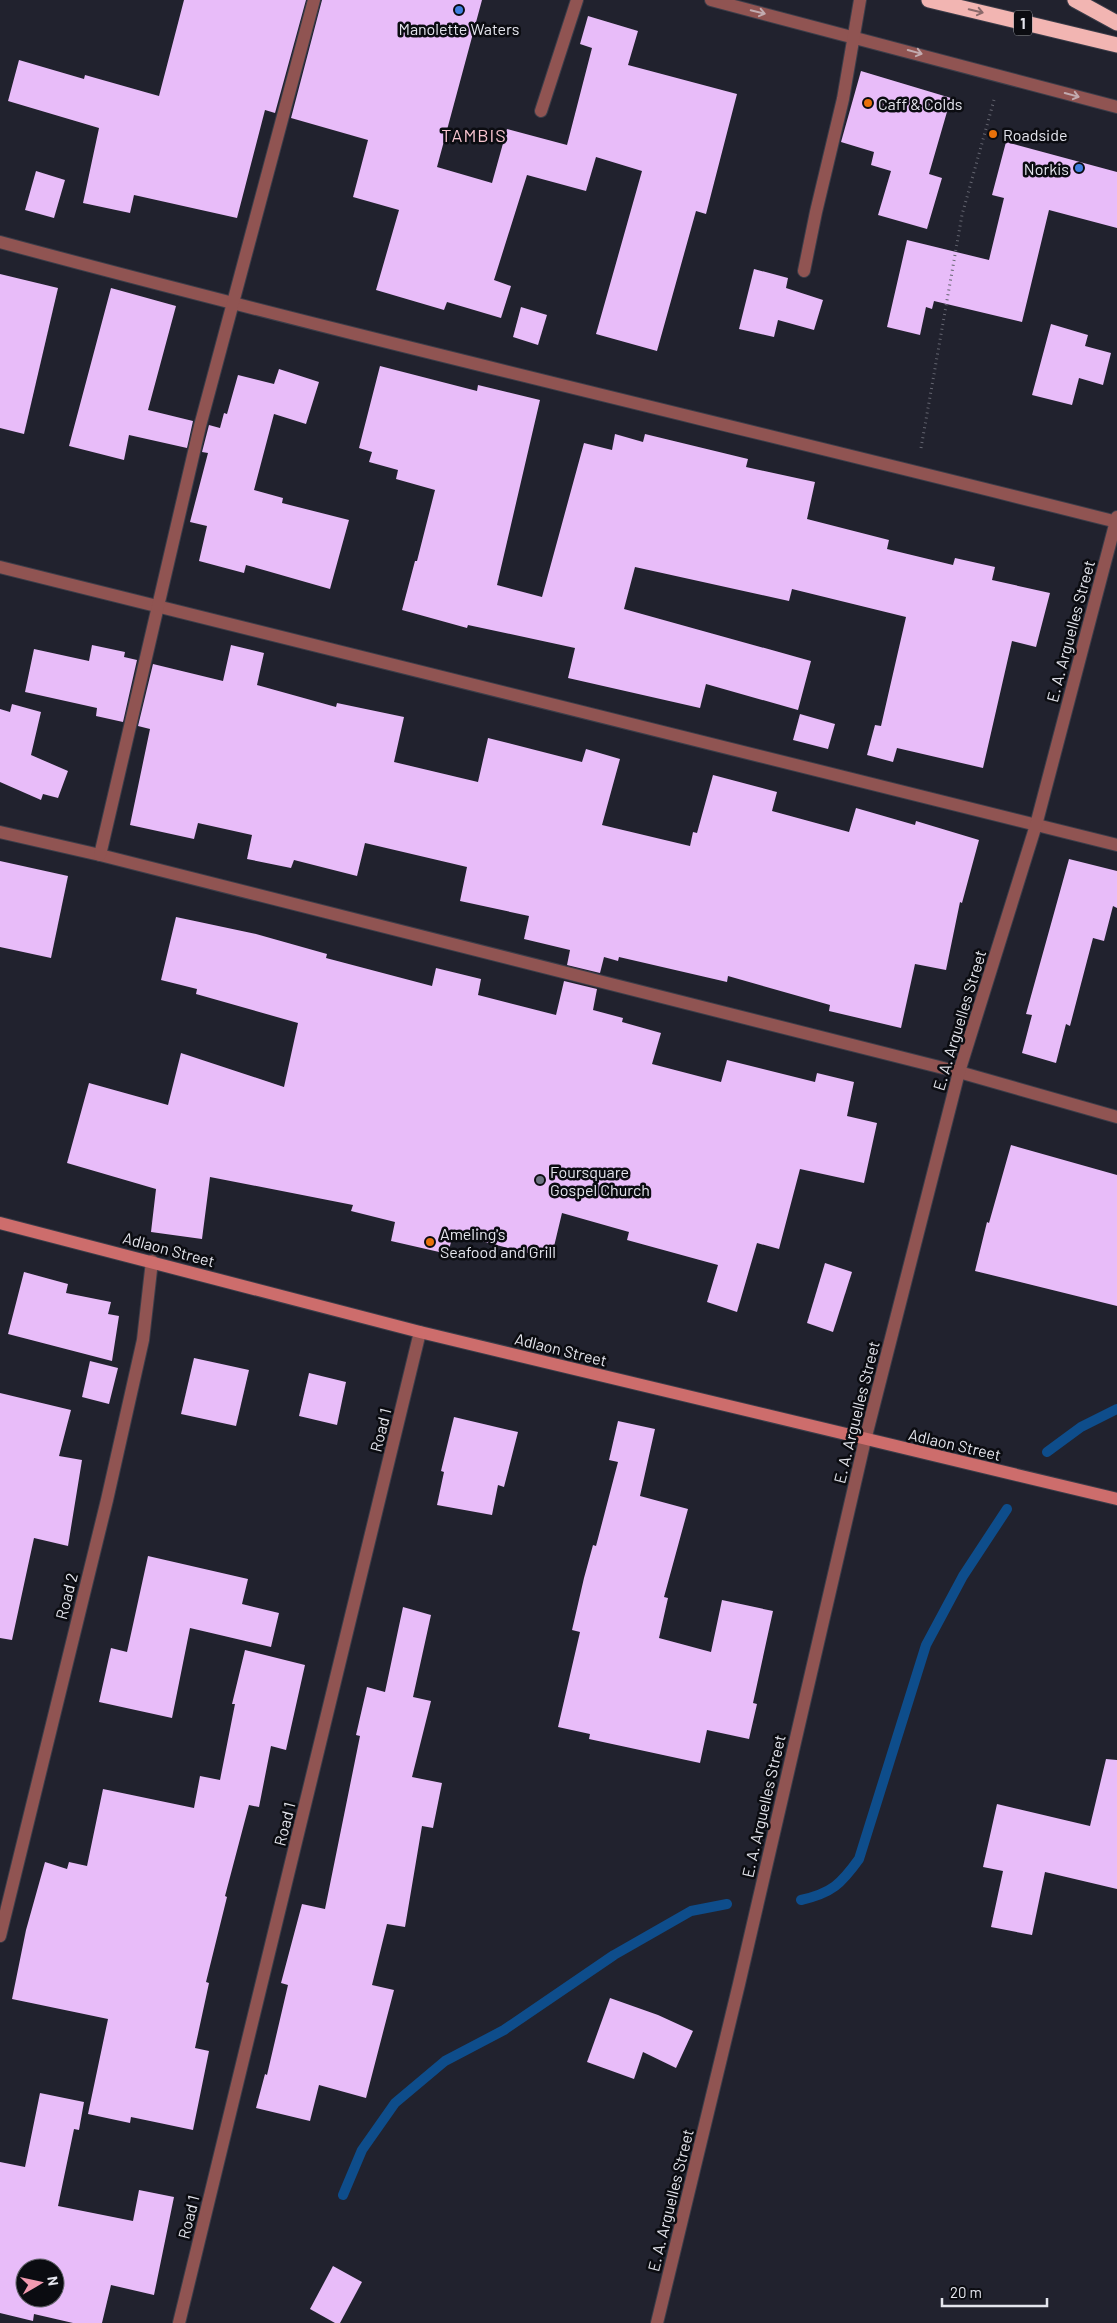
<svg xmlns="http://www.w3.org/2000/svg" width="1117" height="2323" font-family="Barlow,sans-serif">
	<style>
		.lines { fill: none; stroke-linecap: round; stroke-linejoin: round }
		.stream { stroke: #0e4d8b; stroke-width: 10 }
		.building { fill: #e8bcf9; fill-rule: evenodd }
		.lane-casing { stroke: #3c3d49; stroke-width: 14 }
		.street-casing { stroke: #3c3d49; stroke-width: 14 }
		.secondary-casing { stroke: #3c3d49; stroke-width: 14 }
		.highway-casing { stroke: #3c3d49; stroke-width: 17 }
		.path { stroke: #646570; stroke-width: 3; stroke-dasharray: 1 4; stroke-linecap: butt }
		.lane { stroke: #905452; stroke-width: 12 }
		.street { stroke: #905452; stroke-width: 12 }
		.secondary { stroke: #cd6d6c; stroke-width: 12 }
		.highway { stroke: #f2b5b2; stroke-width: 15 }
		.oneway { stroke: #8a696a }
		.oneway2 { stroke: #c2abaf }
		.shop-dot { fill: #3f7fe0; stroke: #0b0c11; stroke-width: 2 }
		.food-dot { fill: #e8710a; stroke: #0b0c11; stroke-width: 2 }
		.worship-dot { fill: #6b7280; stroke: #0b0c11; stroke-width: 2 }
		.labels { text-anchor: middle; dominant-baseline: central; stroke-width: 5; stroke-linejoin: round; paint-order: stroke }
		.shield { fill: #0b0c11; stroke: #a3a4ab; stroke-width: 1 }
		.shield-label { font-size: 15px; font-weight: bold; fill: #e4e5ed }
		.poi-label { font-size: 16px; fill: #e4e5ed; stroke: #0b0c11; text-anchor: start }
		.street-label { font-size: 16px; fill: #e4e5ed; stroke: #0b0c11 }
		.neighbourhood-label { font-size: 18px; letter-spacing: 1px; fill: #f8c5d0; stroke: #0b0c11 }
	</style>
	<rect width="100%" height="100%" fill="#21222e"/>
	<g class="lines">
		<g class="stream">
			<polyline points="1047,1452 1081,1427 1117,1409"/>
			<path d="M801 1900C832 1893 841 1884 859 1859L926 1645 963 1576 1007 1509"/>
			<polyline points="343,2195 362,2150 395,2103 445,2061 504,2030 614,1955 691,1911 727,1904"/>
		</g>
	</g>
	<g class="building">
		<polygon points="184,0 306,0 275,113 265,110 237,218 134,195 130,213 83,203 99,128 8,101 19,60 84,79 85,75 159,96"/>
		<polygon points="322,0 482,0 437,167 492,183 507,129 567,145 592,48 580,44 588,16 638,31 628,65 737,94 706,214 696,211 657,351 596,334 642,171 596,157 586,191 527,175 494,280 511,286 501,318 447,302 444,310 376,290 399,210 353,197 368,140 291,118"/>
		<polygon points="861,71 951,98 929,174 942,178 927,229 878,215 891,171 871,165 874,152 841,142"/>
		<polygon points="1006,142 1117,172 1117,228 1049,210 1022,322 934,301 932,309 926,307 920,335 887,327 907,240 989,260 1004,198 992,195"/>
		<polygon points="36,171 65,180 54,218 25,210"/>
		<polygon points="754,269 788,278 786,288 823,300 814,330 778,320 774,337 739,329"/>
		<polygon points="0,274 58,288 24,434 0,428"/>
		<polygon points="111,288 176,306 148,410 193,421 187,448 129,435 124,460 69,446"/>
		<polygon points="521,307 547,315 538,345 513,337"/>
		<polygon points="1051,324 1088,335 1085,346 1111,353 1103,385 1079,378 1072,405 1032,395"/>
		<polygon points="380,366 477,391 478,385 540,400 497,585 542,597 584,443 612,450 615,434 643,442 645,434 748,459 746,467 815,482 807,519 889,540 887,549 953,565 955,558 995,567 992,580 1050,593 1036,647 1012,641 983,768 897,748 893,762 867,755 875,725 881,726 906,617 792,589 789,601 635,567 624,609 811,661 798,710 706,684 700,708 568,678 575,648 468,625 467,628 402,610 415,561 417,561 435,490 396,479 398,470 369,462 372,452 359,448"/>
		<polygon points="279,369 319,382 306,424 274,414 254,490 283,498 282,503 349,520 330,589 246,565 244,573 199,561 207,526 190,522 208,453 202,452 209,425 220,428 224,413 227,414 238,375 274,384"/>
		<polygon points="92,645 125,652 124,657 137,660 123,722 96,716 97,708 25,692 34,649 89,661"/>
		<polygon points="231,645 264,653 257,685 336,707 337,703 404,717 394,762 478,782 488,738 582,762 586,749 620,759 602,825 690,846 693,832 697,833 713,775 777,792 772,811 849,832 856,808 915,825 916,821 979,840 962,903 960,902 946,970 915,964 901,1028 829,1011 830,1005 728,976 727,982 619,957 618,961 604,957 600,973 567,965 570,950 524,939 529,916 460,901 467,867 365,843 357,876 294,860 291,868 247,859 252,835 198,823 194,839 130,825 150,729 138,726 153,664 223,681"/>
		<polygon points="12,704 41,712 31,755 68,771 58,798 43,794 41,800 0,782 0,709 10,712"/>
		<polygon points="800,714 835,724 828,749 793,740"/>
		<polygon points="1069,859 1117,871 1117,908 1113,906 1104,941 1093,938 1070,1026 1066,1024 1056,1063 1022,1053 1032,1015 1026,1014"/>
		<polygon points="0,861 68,876 51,958 0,947"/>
		<polygon points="176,917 256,934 327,954 326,958 432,986 436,968 481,979 478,995 556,1015 564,981 597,989 593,1010 623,1018 622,1022 661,1033 652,1064 721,1082 727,1060 815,1082 817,1073 854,1082 847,1116 877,1123 864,1183 800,1169 779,1249 757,1243 737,1312 707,1302 718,1265 627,1240 629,1232 562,1213 551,1259 453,1234 448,1254 391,1241 395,1222 351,1211 353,1205 210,1177 202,1239 151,1232 156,1189 67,1163 89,1083 168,1105 181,1053 284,1087 298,1023 196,994 197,989 161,980"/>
		<polygon points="1011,1145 1117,1175 1117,1306 975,1271 987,1222 989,1223"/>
		<polygon points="825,1263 852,1272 833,1332 807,1323"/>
		<polygon points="24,1272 68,1284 66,1293 111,1302 108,1314 119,1316 112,1361 8,1334"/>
		<polygon points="194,1358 249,1370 236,1426 181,1414"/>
		<polygon points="90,1361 118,1368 109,1404 82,1397"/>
		<polygon points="309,1373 346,1382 337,1425 299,1416"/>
		<polygon points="0,1393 71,1410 59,1456 82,1460 68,1546 34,1538 12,1640 0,1638"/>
		<polygon points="454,1417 518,1432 504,1487 498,1485 492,1515 437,1505 444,1472 441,1471"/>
		<polygon points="618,1421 655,1429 640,1496 688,1509 664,1597 668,1598 659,1638 711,1652 722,1600 773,1611 753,1703 757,1704 749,1739 707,1730 700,1763 589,1739 590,1734 558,1727 580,1632 572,1630 584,1578 593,1545 596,1546 618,1462 609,1460"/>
		<polygon points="148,1556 248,1579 242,1604 279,1613 271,1647 190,1628 172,1718 99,1702 111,1648 127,1652"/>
		<polygon points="403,1607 431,1615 413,1697 431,1701 412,1777 442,1783 433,1828 422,1826 405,1927 387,1924 372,1985 394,1990 366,2098 319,2085 310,2121 256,2108 265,2074 267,2075 288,1985 281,1983 302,1904 325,1909 360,1736 356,1735 367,1687 385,1692"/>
		<polygon points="245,1650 305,1665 286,1750 271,1746 259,1807 249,1805 225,1896 227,1897 206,1982 209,1983 195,2048 209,2051 193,2130 131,2117 130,2123 88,2114 108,2019 12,1999 26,1930 45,1862 67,1869 69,1862 87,1866 103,1789 194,1808 200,1776 220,1780 235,1704 232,1704"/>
		<polygon points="1106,1759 1117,1760 1117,1889 1045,1872 1032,1935 991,1927 1003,1871 983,1867 997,1804 1090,1826"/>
		<polygon points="610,1998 658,2015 693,2031 676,2068 643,2052 634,2079 587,2062"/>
		<path d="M40 2093 84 2102 79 2130 74 2129 58 2206 133 2221 139 2190 174 2197 154 2295 111 2285 102 2323H73L34 2314 33 2321 0 2313V2162L25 2167ZM25 2268H55V2298H25Z"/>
		<polygon points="333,2266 362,2282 340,2323 335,2323 310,2309"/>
	</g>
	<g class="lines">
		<g class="lane-casing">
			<g id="lane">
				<polyline points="711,0 1117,107"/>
				<polyline points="541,111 577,0"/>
				<polyline points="804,271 816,212 843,99 860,0"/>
			</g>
		</g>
		<g class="street-casing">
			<g id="street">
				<path d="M0 242C371 342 745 428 1117 522"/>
				<polyline points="0,567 1117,845"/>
				<polyline points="0,832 100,855 959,1072 1117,1117"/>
				<polyline points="100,855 200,426 314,0"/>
				<polyline points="0,1936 107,1500 143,1340 152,1261"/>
				<polyline points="179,2323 420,1332"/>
				<polyline points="657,2323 739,1984 865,1440 959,1072 1036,825 1117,517"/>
			</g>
		</g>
		<g class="secondary-casing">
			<polyline id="secondary" points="0,1223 420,1332 1117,1499"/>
		</g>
		<g class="highway-casing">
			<g id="highway">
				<polyline points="929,0 1117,45"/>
				<polyline points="1075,0 1117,23"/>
			</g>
		</g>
		<polyline class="path" points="921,448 962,215 994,100"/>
		<use href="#lane" class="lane"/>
		<use href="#street" class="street"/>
		<use href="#secondary" class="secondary"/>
		<use href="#highway" class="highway"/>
	</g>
	<defs><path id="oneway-shaft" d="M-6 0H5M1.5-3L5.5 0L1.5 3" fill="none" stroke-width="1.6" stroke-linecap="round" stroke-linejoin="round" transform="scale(1.25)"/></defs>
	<use class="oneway" href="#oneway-shaft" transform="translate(976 11) rotate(14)"/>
	<g class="oneway2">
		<use href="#oneway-shaft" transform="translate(758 12) rotate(14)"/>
		<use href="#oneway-shaft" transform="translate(915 52) rotate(15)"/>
		<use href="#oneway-shaft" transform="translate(1072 95) rotate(15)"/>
	</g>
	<g class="shop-dot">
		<circle cx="459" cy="10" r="5"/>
		<circle cx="1079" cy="168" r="5"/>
	</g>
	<g class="food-dot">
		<circle cx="868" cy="103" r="5"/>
		<circle cx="993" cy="134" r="5"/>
		<circle cx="430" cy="1242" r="5"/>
	</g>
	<circle class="worship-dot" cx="540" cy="1180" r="5"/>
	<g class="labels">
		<rect class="shield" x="1014" y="10.5" width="18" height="25" rx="4"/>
		<g class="shield-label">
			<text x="1023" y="23">1</text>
		</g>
		<g class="poi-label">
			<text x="459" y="28" text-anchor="middle">Manolette Waters</text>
			<text x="878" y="103">Caff &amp; Colds</text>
			<text x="1003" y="134">Roadside</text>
			<text x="1069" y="168" text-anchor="end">Norkis</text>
			<text x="550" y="1171">Foursquare<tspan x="550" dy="18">Gospel Church</tspan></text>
			<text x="440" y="1233">Ameling's<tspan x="440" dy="18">Seafood and Grill</tspan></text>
		</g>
		<g class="street-label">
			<text transform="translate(1070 631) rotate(-75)">E. A. Arguelles Street</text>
			<text transform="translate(959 1020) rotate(-73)">E. A. Arguelles Street</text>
			<text transform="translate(169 1249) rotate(15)">Adlaon Street</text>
			<text transform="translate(561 1349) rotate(14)">Adlaon Street</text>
			<text transform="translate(856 1412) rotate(-76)">E. A. Arguelles Street</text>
			<text transform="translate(380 1430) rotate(-76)">Road 1</text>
			<text transform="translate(955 1444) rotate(13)">Adlaon Street</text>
			<text transform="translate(66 1596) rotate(-76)">Road 2</text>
			<text transform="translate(763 1806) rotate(-77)">E. A. Arguelles Street</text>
			<text transform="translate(284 1824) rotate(-76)">Road 1</text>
			<text transform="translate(670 2200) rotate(-76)">E. A. Arguelles Street</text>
			<text transform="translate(188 2217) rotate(-76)">Road 1</text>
		</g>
		<g class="neighbourhood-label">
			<text x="474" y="135">TAMBIS</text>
		</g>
	</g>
	<g transform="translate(40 2283) rotate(81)"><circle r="24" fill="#0b0c11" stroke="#626369"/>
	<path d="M0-4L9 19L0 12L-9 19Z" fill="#f29ab0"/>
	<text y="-8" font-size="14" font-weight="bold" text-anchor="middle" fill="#e4e5ed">N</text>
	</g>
	<path d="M942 2298v8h105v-8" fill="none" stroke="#e4e5ed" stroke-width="2.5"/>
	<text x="950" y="2298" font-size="15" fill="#e4e5ed" stroke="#0b0c11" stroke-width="4" paint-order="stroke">20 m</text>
</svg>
